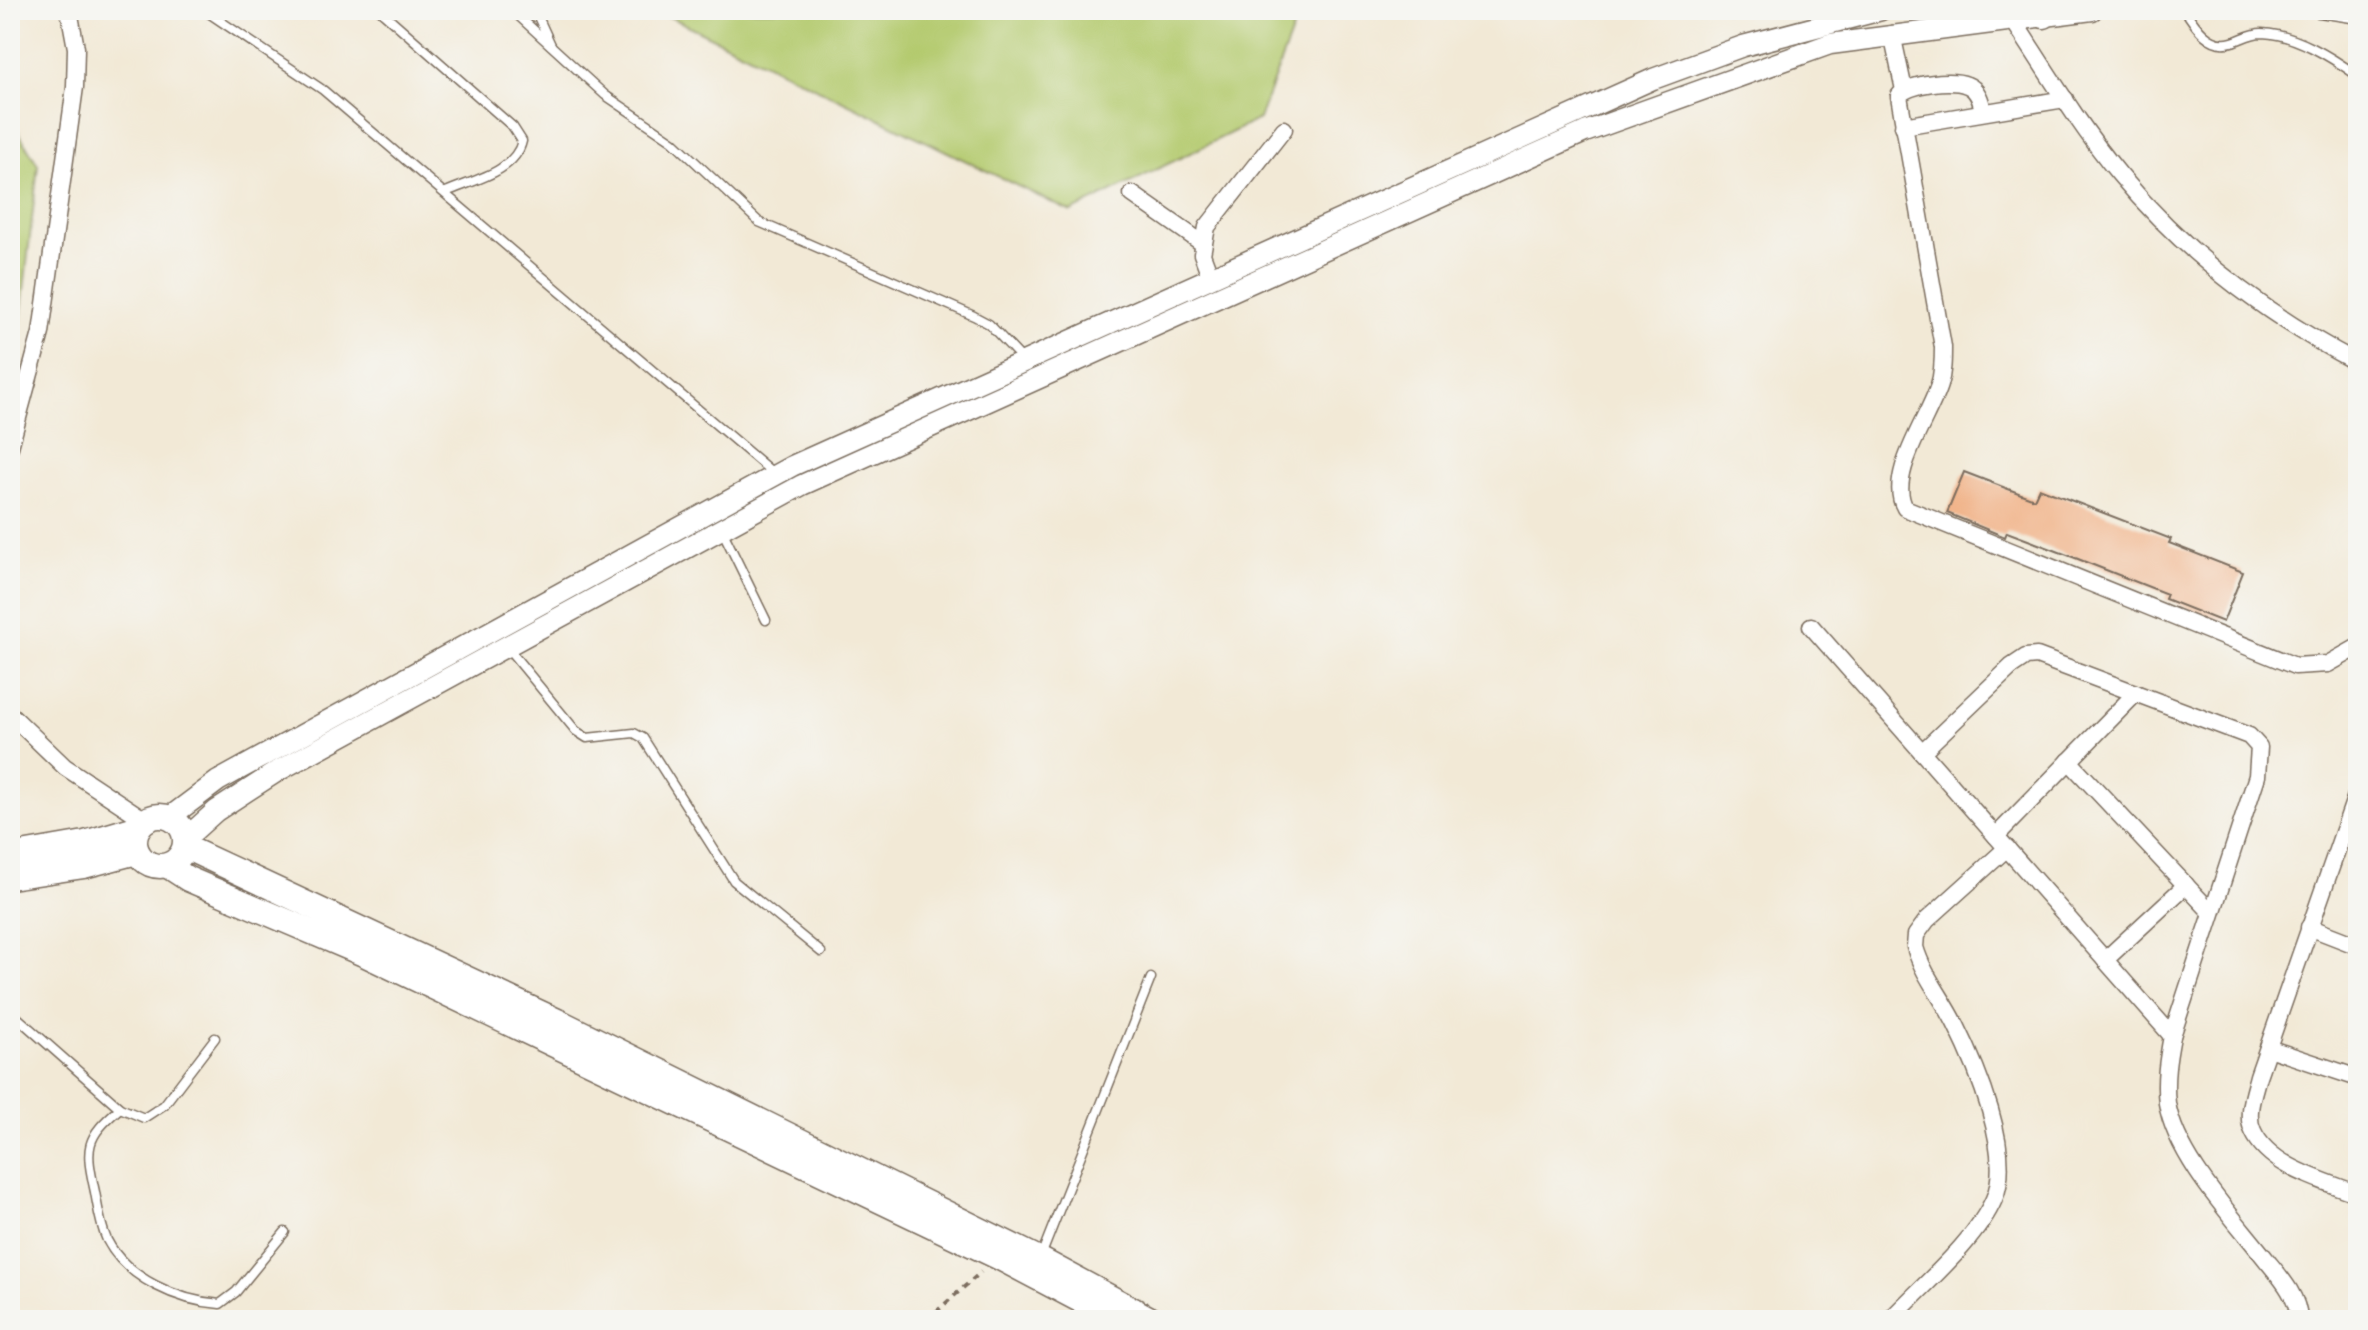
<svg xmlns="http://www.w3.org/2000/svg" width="2368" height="1330" font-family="Mali,sans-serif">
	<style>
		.green { fill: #b4ca6e; stroke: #787a46; stroke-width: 2 }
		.building { fill: #f1b48a }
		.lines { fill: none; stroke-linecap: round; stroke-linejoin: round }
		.service-casing { stroke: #7b6d5e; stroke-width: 11 }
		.minor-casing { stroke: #7b6d5e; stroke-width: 19 }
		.tertiary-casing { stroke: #7b6d5e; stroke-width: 23 }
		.secondary-casing { stroke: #7b6d5e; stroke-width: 27 }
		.path { stroke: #7b6d5e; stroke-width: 4; stroke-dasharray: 6 6; stroke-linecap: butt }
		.service { stroke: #fff; stroke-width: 8 }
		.minor { stroke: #fff; stroke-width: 16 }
		.tertiary { stroke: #fff; stroke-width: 20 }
		.secondary { stroke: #fff; stroke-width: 24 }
	</style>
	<rect width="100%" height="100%" fill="#f6f6f2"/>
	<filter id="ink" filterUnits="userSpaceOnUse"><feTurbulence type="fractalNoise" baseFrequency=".0125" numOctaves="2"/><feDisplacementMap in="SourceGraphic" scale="16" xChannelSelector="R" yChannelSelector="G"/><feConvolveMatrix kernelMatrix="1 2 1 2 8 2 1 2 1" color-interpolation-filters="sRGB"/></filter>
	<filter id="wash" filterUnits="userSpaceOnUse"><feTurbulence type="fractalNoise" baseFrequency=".006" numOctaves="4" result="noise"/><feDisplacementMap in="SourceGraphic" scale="32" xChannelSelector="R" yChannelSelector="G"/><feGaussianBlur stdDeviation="1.8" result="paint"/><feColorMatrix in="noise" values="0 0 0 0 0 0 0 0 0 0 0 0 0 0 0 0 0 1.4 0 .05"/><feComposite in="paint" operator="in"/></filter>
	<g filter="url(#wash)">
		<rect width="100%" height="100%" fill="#f2e9d6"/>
		<g class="green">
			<polygon points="656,10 1300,10 1259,119 1071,212"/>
			<polygon points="10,118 38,165 10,415"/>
		</g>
		<g id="blocks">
			<polygon class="building" points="1964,472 2034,499 2039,488 2171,539 2169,543 2243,572 2223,622 2165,599 2167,594 2078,559 2007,532 2005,537 1947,513"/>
		</g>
	</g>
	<g filter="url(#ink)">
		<use href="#blocks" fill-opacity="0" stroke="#7b6d5e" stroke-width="2"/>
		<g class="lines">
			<g class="service-casing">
				<g id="service">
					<polyline points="204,10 323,90 773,473"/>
					<path d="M380 10 513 127 522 141C515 172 473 180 446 192"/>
					<polyline points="512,10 605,95 673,141 759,222 974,316 989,324 1024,361"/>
					<polyline points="535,10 551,45"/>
					<path d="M2185 10C2195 26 2210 49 2232 42 2242 39 2251 33 2262 33 2295 34 2331 57 2358 76"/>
					<polyline points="2300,10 2358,19"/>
					<polyline points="721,528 766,620"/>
					<polyline points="506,646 576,731 587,738 634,733 643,738 734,881 821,952"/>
					<polyline points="10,1011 120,1108 144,1118 164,1105 215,1038"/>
					<path d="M120 1108C85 1138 85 1147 95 1192 98 1208 100 1225 107 1240 127 1279 179 1301 220 1304L236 1292 285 1232"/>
					<polyline points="1041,1256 1151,978"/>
				</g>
			</g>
			<g class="minor-casing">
				<g id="minor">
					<path d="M2013 20C2047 72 2080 127 2120 175 2185 253 2268 316 2358 363"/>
					<polyline points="1892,34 1904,90"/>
					<path d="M1983 111C1981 101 1978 89 1967 85 1952 79 1908 83 1899 96L1943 347C1943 360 1943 373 1939 385 1929 418 1886 476 1905 508L2295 666 2328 664 2358 647"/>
					<polyline points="1903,126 2065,99"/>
					<polyline points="1132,194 1202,243"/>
					<polyline points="1211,278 1202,254 1207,227 1284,129"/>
					<polyline points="10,447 41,333 75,87 76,48 69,10"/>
					<polyline points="1811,626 2172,1036"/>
					<polyline points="10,714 65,767 145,820"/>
					<path d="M1922 752 2011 667 2026 657 2037 656 2249 736 2259 747 2257 776 2172 1036C2168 1057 2164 1080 2167 1103 2176 1158 2234 1218 2268 1262 2282 1279 2298 1297 2299 1320"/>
					<polyline points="2069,761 2211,912"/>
					<path d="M2358 790 2258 1076C2254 1092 2245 1114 2253 1131 2269 1167 2325 1181 2358 1194"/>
					<polyline points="1996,836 2136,693"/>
					<polyline points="2309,927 2358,946"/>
					<polyline points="2105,960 2186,885"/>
					<polyline points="2268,1048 2358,1078"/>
					<path d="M1890 1320C1922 1286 1976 1241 1994 1199 2014 1153 1976 1065 1955 1023 1942 997 1923 975 1915 947L1916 935 1927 920 2007 848"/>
				</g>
			</g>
			<g class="tertiary-casing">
				<g id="tertiary">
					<polyline points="170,817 218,781 792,466 1653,79 1743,46 1881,10"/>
					<polyline points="186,838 216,811 276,772 802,485 1585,132 1830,44 2092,10"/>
				</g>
			</g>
			<g class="secondary-casing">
				<g id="secondary">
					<polyline points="2043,10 2044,16"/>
					<circle cx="160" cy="841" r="25"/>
					<polyline points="185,847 564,1024 1039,1259 1152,1320"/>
					<polyline points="10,856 85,843 139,827"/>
					<polyline points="168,866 188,879 366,955 998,1257 1112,1317"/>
					<polyline points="10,877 84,866 137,852"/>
				</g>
			</g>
			<polyline class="path" points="927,1320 981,1272"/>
			<use href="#service" class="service"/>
			<use href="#minor" class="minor"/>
			<use href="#tertiary" class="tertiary"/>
			<use href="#secondary" class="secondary"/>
		</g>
	</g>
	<rect width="2368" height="1330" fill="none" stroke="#f6f6f2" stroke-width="40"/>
</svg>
